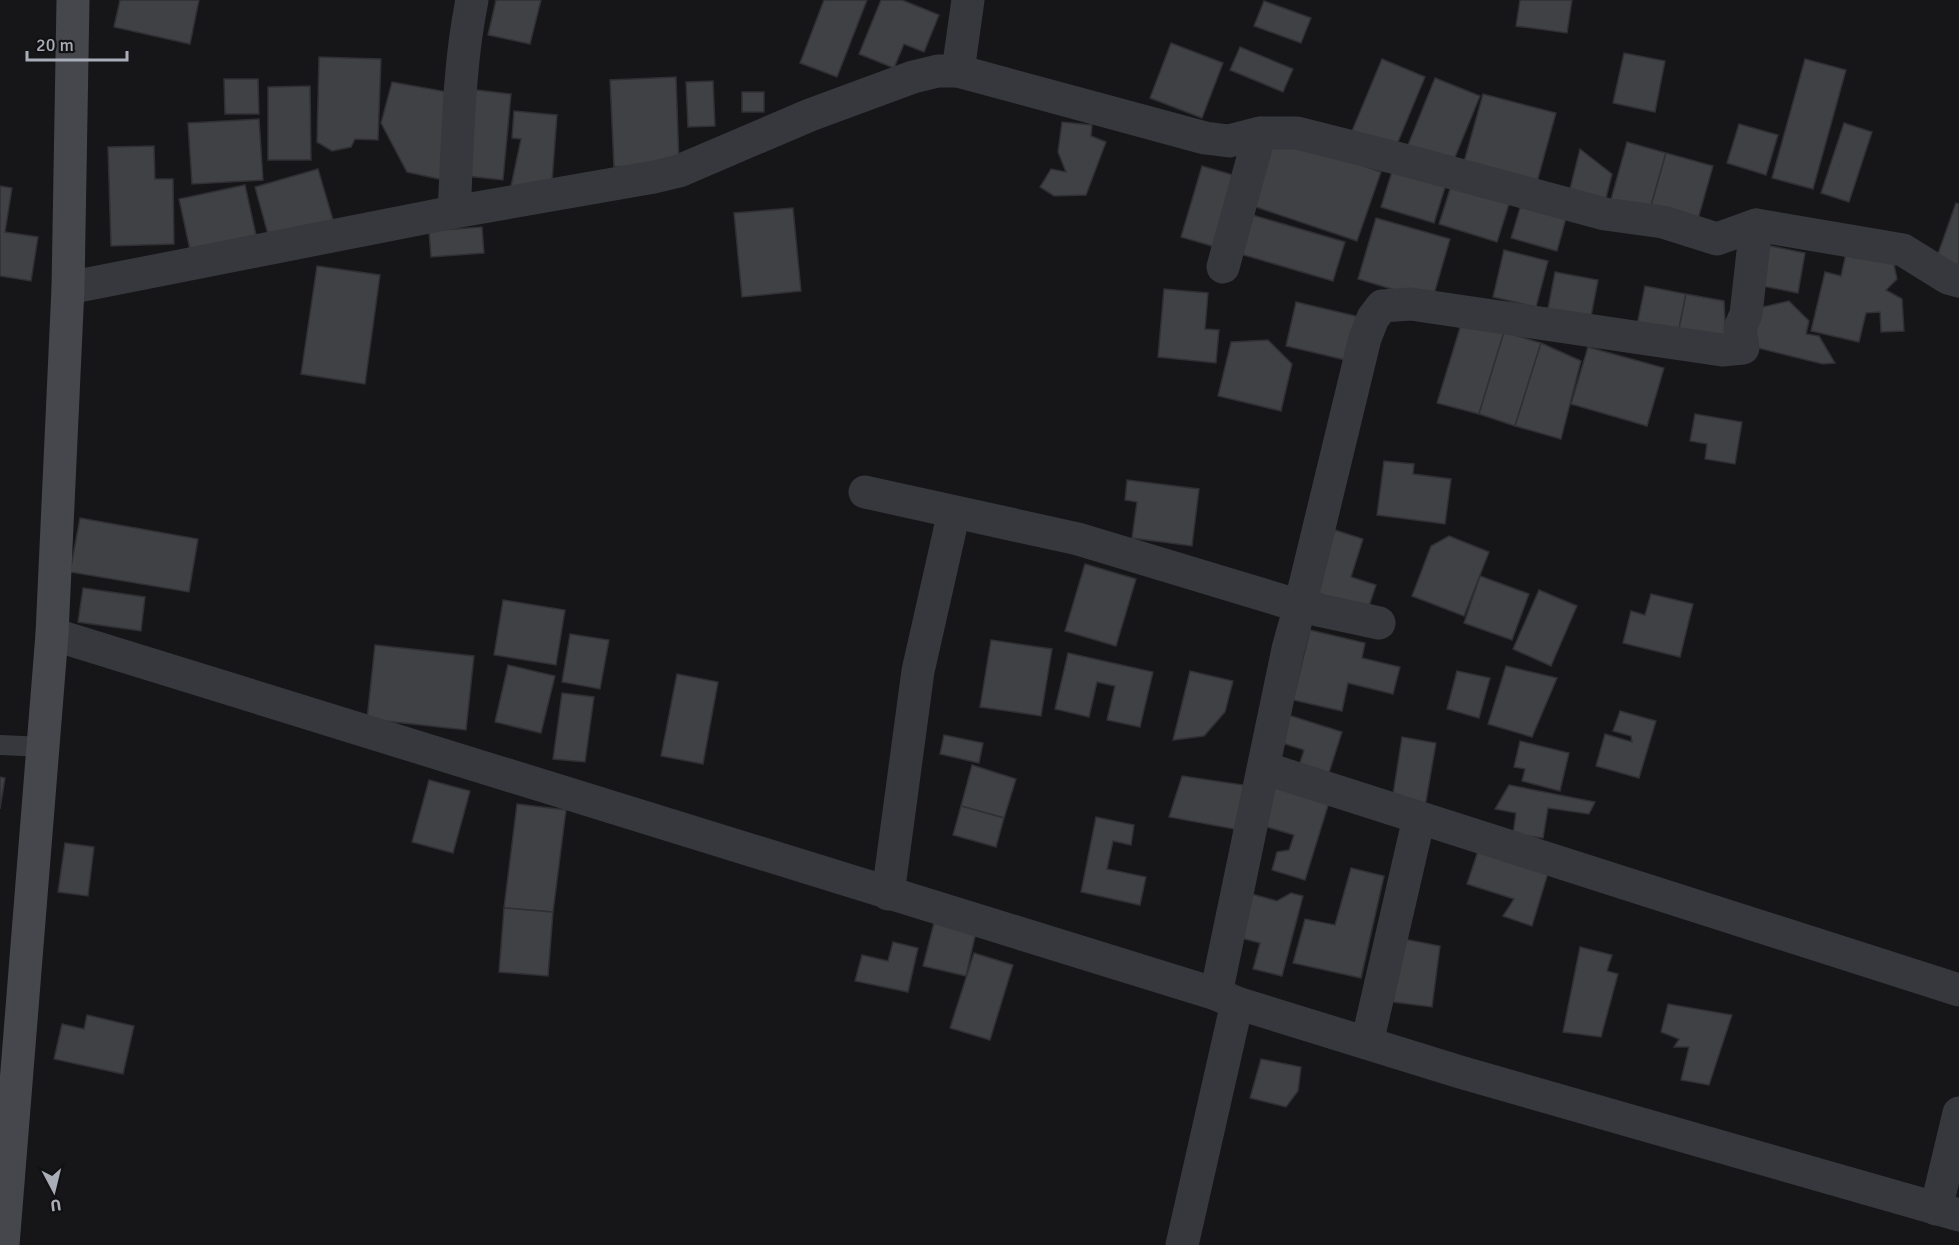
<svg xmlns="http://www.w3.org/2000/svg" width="1959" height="1245" font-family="Signika,sans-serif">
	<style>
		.building { fill: #404145; stroke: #303034; stroke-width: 1.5 }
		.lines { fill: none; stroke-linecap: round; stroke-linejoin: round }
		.lane { stroke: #37383d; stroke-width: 20 }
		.street { stroke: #37383d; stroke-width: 33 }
		.secondary { stroke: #45474d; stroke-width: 33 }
	</style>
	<rect width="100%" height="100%" fill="#161618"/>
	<g class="building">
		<polygon points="120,0 199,0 190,44 114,27"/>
		<polygon points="496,0 541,0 530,44 488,35"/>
		<polygon points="824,0 867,0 837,77 800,63"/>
		<polygon points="881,0 902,0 939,15 924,52 904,44 894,68 859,54"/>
		<polygon points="1520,0 1572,0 1567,33 1516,26"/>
		<polygon points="1264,1 1311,18 1301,43 1254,26"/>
		<polygon points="1171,43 1223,63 1202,118 1150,98"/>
		<polygon points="1240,47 1293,69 1283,92 1230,70"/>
		<polygon points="1624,53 1665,61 1655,112 1613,103"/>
		<polygon points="319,57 381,59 378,140 355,139 351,147 332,151 317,142"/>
		<polygon points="1382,59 1425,77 1395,149 1352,131"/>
		<polygon points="1805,59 1846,70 1813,189 1772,178"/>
		<polygon points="676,77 679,164 614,167 610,80"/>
		<polygon points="1435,78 1480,96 1451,167 1406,150"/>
		<polygon points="224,79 258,79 259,114 225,114"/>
		<polygon points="713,81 715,126 688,127 686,82"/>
		<polygon points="392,82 453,93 448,181 407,172 381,123"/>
		<polygon points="310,86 311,160 268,160 268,87"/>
		<polygon points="469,89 511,94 503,180 466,176"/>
		<rect x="742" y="92" width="22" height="20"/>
		<polygon points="1483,94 1556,113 1537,182 1464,162"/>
		<polygon points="514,111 557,115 552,182 510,191 521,139 512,138"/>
		<polygon points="259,119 263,180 192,184 188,123"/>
		<polygon points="1062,122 1092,125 1091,136 1106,142 1086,195 1054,196 1040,187 1051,169 1066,172 1058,152"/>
		<polygon points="1844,123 1872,132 1849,202 1821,193"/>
		<polygon points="1739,124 1778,135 1766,175 1727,163"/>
		<polygon points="1268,133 1381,172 1357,241 1244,203"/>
		<polygon points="1627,142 1666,153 1649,213 1610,203"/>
		<polygon points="154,146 155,179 173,179 174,244 111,246 108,147"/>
		<polygon points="1580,149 1612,174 1604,206 1568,197"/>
		<polygon points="1666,153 1713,166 1696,226 1649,213"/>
		<polygon points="1394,165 1447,181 1434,223 1381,207"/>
		<polygon points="1202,166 1240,177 1219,248 1181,237"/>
		<polygon points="318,169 333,220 269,238 255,187"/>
		<polygon points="1452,183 1510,201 1497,242 1439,224"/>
		<polygon points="245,185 256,235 190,250 179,199"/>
		<polygon points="0,186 12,188 5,232 38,237 31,281 0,276"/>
		<polygon points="1523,198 1568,211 1557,251 1511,238"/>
		<polygon points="1956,203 1959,204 1959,277 1933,268"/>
		<polygon points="793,208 801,291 742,297 734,213"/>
		<polygon points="1249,214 1345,242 1333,281 1237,253"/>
		<polygon points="1376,218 1450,239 1432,301 1358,279"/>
		<polygon points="482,227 484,253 431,257 429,231"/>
		<polygon points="1766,245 1805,253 1798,293 1757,285"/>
		<polygon points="1847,249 1893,260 1897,279 1886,290 1902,299 1904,331 1881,332 1880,312 1866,313 1859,342 1811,331 1825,272 1841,276"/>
		<polygon points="1504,250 1548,261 1536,307 1493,297"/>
		<polygon points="317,266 380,275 365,384 301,374"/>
		<polygon points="1555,272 1598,280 1588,332 1545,324"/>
		<polygon points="1645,286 1686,294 1676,344 1635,335"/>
		<polygon points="1164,289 1208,293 1205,329 1219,330 1216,363 1158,357"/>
		<polygon points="1686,294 1724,301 1726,341 1676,344"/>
		<polygon points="1789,301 1809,321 1806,334 1819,336 1835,363 1823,364 1758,348 1750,310"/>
		<polygon points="1296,302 1360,317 1350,361 1286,346"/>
		<polygon points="1463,318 1504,332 1479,414 1437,403"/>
		<polygon points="1504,332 1541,343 1515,426 1479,414"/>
		<polygon points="1268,340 1292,364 1281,411 1218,396 1231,342"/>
		<polygon points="1541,343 1581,361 1561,439 1515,426"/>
		<polygon points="1588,347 1664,368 1647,426 1571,404"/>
		<polygon points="1695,414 1742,422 1735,464 1705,459 1707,444 1690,441"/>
		<polygon points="1384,461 1414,464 1413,474 1451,479 1445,524 1377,515"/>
		<polygon points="1127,480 1199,489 1192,546 1132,538 1137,502 1125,500"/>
		<polygon points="80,518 198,539 189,592 70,572"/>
		<polygon points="1335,530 1363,539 1351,577 1376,585 1368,609 1315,592"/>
		<polygon points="1449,536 1489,552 1464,616 1412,596 1431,546"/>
		<polygon points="1085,564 1136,579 1116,646 1065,631"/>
		<polygon points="1480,576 1529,594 1512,640 1464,623"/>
		<polygon points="83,588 145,597 141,631 78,622"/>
		<polygon points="1539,590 1577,606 1551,666 1513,649"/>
		<polygon points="1651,594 1693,604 1680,657 1623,643 1631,611 1645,615"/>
		<polygon points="503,600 565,610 556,665 494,655"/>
		<polygon points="1310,630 1365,643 1362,658 1400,667 1393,694 1348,683 1342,711 1293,700"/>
		<polygon points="570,634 609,640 600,689 562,682"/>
		<polygon points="991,640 1052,649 1041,716 980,707"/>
		<polygon points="375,645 474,656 466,730 367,719"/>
		<polygon points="1068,653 1153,672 1140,727 1107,720 1115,686 1097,682 1089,717 1055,709"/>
		<polygon points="508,665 555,676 541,733 495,722"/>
		<polygon points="1506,666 1557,678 1532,737 1488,724"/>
		<polygon points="1190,671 1233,681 1225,712 1204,736 1173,740"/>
		<polygon points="1457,671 1490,678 1479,718 1447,709"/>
		<polygon points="677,674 718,682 703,764 661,756"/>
		<polygon points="562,693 594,697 585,762 553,759"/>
		<polygon points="1620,711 1656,721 1639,778 1596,766 1605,734 1632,742 1631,736 1613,731"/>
		<polygon points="1285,714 1342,732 1327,779 1298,769 1304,750 1276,741"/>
		<polygon points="944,735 983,743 979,763 940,754"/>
		<polygon points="1402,737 1436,743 1425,807 1392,801"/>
		<polygon points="1520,741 1569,753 1560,791 1522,781 1525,769 1514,767"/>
		<polygon points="972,765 1016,779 1004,818 961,806"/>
		<polygon points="1182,776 1250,786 1239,830 1169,817"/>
		<polygon points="0,777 5,778 0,809"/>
		<polygon points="429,780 470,791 453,853 412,842"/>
		<polygon points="1270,782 1330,799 1305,880 1272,870 1277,852 1289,850 1294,835 1257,824"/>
		<polygon points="1509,785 1595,802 1589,814 1548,808 1543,838 1513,834 1516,813 1495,809"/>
		<polygon points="517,804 566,810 553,912 504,908"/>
		<polygon points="961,806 1004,818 996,847 953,835"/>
		<polygon points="1096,817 1134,825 1131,845 1113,841 1107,869 1146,877 1140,905 1081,892"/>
		<polygon points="65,843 94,847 88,896 58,892"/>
		<polygon points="1478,851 1548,873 1532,926 1503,916 1514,899 1467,884"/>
		<polygon points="1351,868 1384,876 1361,978 1293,963 1305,919 1335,925"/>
		<polygon points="1248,893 1277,901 1291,893 1303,896 1282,976 1253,969 1260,943 1237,937"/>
		<polygon points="504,908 553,912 548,976 499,972"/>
		<polygon points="934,923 976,932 966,976 923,966"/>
		<polygon points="1404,939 1440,946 1432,1007 1393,1002"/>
		<polygon points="893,942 918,948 908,992 855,981 862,955 888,961"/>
		<polygon points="1580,947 1612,955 1607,971 1618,974 1601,1037 1563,1032"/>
		<polygon points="974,953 1013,965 990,1040 950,1028"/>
		<polygon points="1668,1004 1732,1015 1709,1085 1681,1080 1689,1047 1674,1047 1679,1039 1661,1032"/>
		<polygon points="87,1015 134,1026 123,1074 54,1059 62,1024 84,1029"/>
		<polygon points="1261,1059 1301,1067 1298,1091 1286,1107 1250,1098"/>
	</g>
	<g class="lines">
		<polyline class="lane" points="0,745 45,747"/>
		<g class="street">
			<polyline points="958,71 968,0"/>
			<path d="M454 212C458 142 458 69 472 0"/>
			<polyline points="1223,267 1260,133"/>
			<polyline points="68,288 454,212 654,177 679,171 810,115 913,77 938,71 958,71 1205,138 1229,141 1260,133 1297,133 1404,160 1605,214 1663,222 1717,239 1756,225 1903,250 1948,278 1959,281"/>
			<polyline points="865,492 1078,539 1300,606 1379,623"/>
			<polyline points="52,634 1216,994 1237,1003 1460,1072 1959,1215"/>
			<polyline points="1264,768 1959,990"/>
			<polyline points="888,894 918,671 954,512"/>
			<polyline points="1216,994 1288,649 1300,606 1365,338 1373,318 1382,306 1411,304 1722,350 1743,348 1740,328 1746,314 1756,225"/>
			<polyline points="1367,1043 1419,818"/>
			<polyline points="1936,1209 1959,1113"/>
			<polyline points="1182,1245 1237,1003"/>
		</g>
		<polyline class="secondary" points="3,1245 52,634 68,288 73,0"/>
	</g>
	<g transform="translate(54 1191) rotate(173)" stroke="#111113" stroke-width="4.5" paint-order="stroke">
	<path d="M0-4.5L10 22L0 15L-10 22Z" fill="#a8adb8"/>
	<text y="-9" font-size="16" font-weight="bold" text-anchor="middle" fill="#a8adb8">U</text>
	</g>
	<path d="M27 51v9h100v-9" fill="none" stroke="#a8adb8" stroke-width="3"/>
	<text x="36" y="51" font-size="18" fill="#a8adb8" stroke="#111113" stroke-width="4.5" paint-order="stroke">20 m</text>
</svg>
